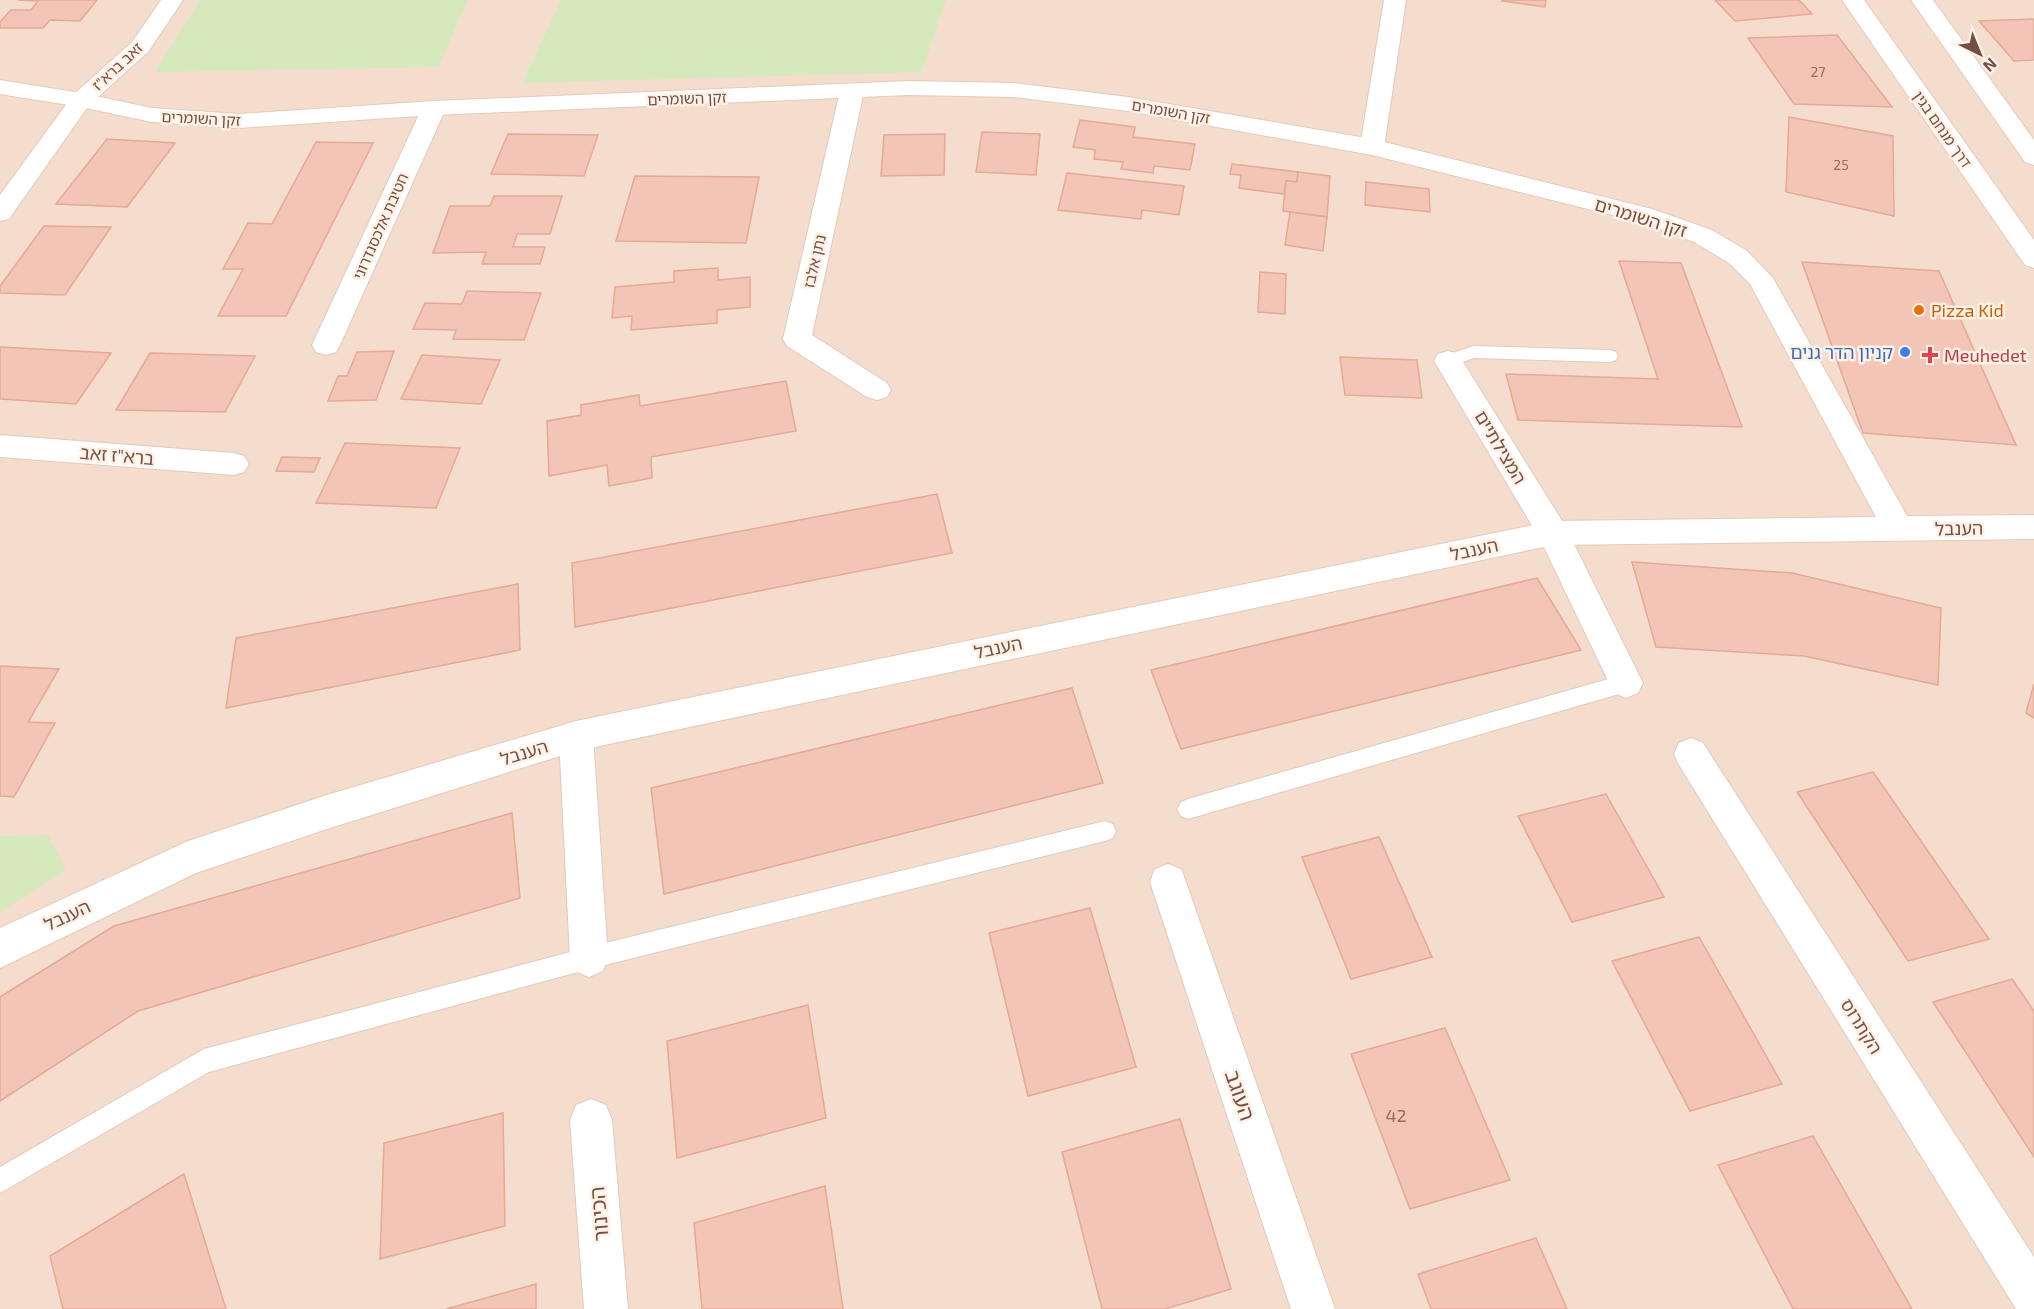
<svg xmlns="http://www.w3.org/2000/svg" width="2034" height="1309" font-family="'Exo 2','Noto Sans Hebrew',sans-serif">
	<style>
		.residential { fill: #f4ddcd }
		.green { fill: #d5e9bd }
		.building { fill: #f2c5b6; stroke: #e5a996; stroke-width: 1.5 }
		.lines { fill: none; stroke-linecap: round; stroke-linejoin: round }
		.lane-casing { stroke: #e2c9be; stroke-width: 2 }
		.street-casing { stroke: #e2c9be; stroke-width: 2 }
		.secondary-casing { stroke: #e7c9ba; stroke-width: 2 }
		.lane { fill: #fff; fill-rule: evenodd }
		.street { fill: #fff; fill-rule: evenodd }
		.secondary { fill: #fff; fill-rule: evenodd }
		.food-dot { fill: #e8710a; stroke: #fff1e5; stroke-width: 2 }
		.shop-dot { fill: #3f7fe0; stroke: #fff1e5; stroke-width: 2 }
		.health-dot { fill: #e0444e; stroke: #fff1e5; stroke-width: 2 }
		.labels { text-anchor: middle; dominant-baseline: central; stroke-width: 5; stroke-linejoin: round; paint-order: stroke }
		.far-number-label { font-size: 14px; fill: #926d62 }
		.far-street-label { font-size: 15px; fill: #725046; stroke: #fff1e5 }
		.street-label { font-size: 18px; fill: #725046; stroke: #fff1e5 }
		.food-label { font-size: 18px; fill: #c56008; stroke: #fff1e5; text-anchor: start }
		.shop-label { font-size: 18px; fill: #366cbe; stroke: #fff1e5; text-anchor: end }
		.health-label { font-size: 18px; fill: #be3a42; stroke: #fff1e5; text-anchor: start }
		.near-number-label { font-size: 18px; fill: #926d62 }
		.near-street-label { font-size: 21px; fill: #725046; stroke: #fff1e5 }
	</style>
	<rect width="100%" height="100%" fill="#fcedde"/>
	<rect class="residential" x="0" y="0" width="2034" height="1309"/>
	<g class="green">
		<polygon points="200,0 468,0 438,67 155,72"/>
		<polygon points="561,0 946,0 922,72 522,83"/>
		<polygon points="48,835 66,870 0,912 0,836"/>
	</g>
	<g class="building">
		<polygon points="18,0 97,0 80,21 50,20 43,28 0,28 0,22 11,10 31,10 38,1"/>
		<polygon points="1502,0 1546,0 1545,7 1502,1"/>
		<polygon points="1715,0 1799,0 1812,14 1735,21"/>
		<polygon points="2034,19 2034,60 2014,61 1979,21"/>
		<polygon points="1837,35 1892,107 1794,104 1748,38"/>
		<polygon points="1789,117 1893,136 1894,216 1786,192"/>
		<polygon points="1080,120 1135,127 1133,137 1195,144 1190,170 1154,166 1153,173 1121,169 1123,162 1094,159 1095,150 1073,147"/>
		<polygon points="982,132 1040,134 1036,175 976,172"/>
		<polygon points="508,134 598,135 584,176 491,174"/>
		<polygon points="945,134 944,175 881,176 884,135"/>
		<polygon points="107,139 175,143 127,207 56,204"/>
		<polygon points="316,142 373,143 286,316 218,316 243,269 223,269 248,223 272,224"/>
		<polygon points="1232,164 1298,172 1297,182 1286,181 1284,194 1239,188 1241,175 1230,174"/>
		<polygon points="1298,172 1330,176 1327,217 1283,211 1286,181 1297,182"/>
		<polygon points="1067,173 1184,186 1179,215 1142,210 1141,219 1058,210"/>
		<polygon points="635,176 759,177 746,243 616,241"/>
		<polygon points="1366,182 1429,189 1430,212 1365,205"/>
		<polygon points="494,196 562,196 550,234 517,234 513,247 545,247 540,264 482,264 486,252 433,253 450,206 490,206"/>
		<polygon points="1290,212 1327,217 1323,251 1285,245"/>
		<polygon points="44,226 111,227 65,295 0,293 0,286"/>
		<polygon points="1619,261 1681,263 1742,427 1518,420 1506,374 1658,379"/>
		<polygon points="1802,262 1939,271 2016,445 1863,433"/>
		<polygon points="718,268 718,280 750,277 750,307 717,310 717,323 631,330 632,316 612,318 615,287 674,282 674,271"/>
		<polygon points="1260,272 1286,274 1285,314 1258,312"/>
		<polygon points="467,291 541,293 524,340 453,339 456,330 413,329 425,303 462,304"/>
		<polygon points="0,347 111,353 76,404 0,399"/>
		<polygon points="394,351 376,400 328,401 338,376 347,376 357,352"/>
		<polygon points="150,353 255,356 225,412 116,410"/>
		<polygon points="422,355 500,360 481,404 401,399"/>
		<polygon points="1340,357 1417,360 1422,398 1345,395"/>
		<polygon points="786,381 796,431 651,457 652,478 609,486 607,465 549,476 547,421 581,415 581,405 639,395 640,406"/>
		<polygon points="345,443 460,448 436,508 316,503"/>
		<polygon points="282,457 320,458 314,472 276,471"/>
		<polygon points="937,494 952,553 575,627 572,563"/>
		<polygon points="1632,562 1792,573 1941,608 1938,685 1804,656 1656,647"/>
		<polygon points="1537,578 1581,650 1181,749 1151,670"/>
		<polygon points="518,584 520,650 226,708 236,638"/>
		<polygon points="0,666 59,669 28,722 55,723 14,797 0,796"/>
		<polygon points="2034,684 2034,718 2026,713"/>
		<polygon points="1072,688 1103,783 664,894 651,788"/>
		<polygon points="1873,772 1989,939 1908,961 1797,792"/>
		<polygon points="1606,794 1664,897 1572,922 1518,816"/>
		<polygon points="512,813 520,898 138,1011 0,1101 0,997 114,926"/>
		<polygon points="1379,837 1432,957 1351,979 1302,857"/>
		<polygon points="1090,908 1136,1067 1028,1096 989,933"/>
		<polygon points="1699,937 1782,1084 1690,1111 1612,961"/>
		<polygon points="2012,979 2034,1011 2034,1157 1933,1002"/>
		<polygon points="808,1005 826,1118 677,1158 667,1041"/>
		<polygon points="1445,1028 1510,1180 1410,1209 1351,1054"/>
		<polygon points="503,1113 505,1226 380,1259 384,1143"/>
		<polygon points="1180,1119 1231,1289 1165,1309 1102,1309 1062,1152"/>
		<polygon points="1813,1136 1912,1309 1793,1309 1718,1165"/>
		<polygon points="184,1174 226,1309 63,1309 50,1256"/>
		<polygon points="825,1186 843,1309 702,1309 694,1223"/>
		<polygon points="1536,1238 1567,1309 1431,1309 1418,1274"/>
		<polygon points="536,1284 536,1309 446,1309"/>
	</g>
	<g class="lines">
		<g class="lane-casing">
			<g id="lane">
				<polygon points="1473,346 1610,350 1616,352 1618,356 1616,360 1610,362 1474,358 1448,367 1442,365 1440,361 1442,357"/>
				<polygon points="1626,674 1633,677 1636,683 1633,689 1626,692 1188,819 1181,816 1177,809 1181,802 1188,799"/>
				<polygon points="1105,821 1113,824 1116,831 1113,838 1105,841 589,969 209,1072 0,1193 0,1167 204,1049 589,947"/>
			</g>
		</g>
		<g class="street-casing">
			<g id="street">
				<polygon points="161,0 183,0 148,52 89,105 9,219 0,221 0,195 73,95 132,42"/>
				<polygon points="1384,0 1406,0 1384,147 1381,152 1372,155 1363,152 1360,147"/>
				<polygon points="852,84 860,86 864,91 812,335 887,383 891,390 887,397 877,400 867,397 787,346 783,339 840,91 844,86"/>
				<polygon points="434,101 442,103 446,108 340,345 336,352 326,355 316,352 312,345 422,108 426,103"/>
				<polygon points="1448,351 1458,354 1564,524 1643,683 1638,693 1626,698 1614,693 1540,539 1434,361 1438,354"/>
				<polygon points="0,435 234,453 244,456 249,464 244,472 234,475 0,457"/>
				<polygon points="576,721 588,725 593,736 608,958 603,971 589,977 575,971 570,958 559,736 564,725"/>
				<polygon points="1691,738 1703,743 2034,1257 2034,1309 2016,1309 1679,765 1674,754 1679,743"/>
				<polygon points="1168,864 1181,869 1186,882 1335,1309 1291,1309 1150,882 1155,869"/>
				<polygon points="591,1099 606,1105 612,1120 628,1309 584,1309 570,1120 576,1105"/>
			</g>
		</g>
		<g class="secondary-casing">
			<g id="secondary">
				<polygon points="1842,0 1864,0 2034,240 2034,268 2025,265"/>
				<polygon points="1911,0 1933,0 2034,140 2034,165 2025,162"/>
				<polygon points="0,80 81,93 152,108 239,114 434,101 908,81 1013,83 1128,97 1372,139 1652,209 1712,230 1747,251 1773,278 1907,516 2034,515 2034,539 1553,545 576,751 330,828 196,873 0,968 0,928 188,841 330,794 576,721 1553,521 1876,517 1750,284 1729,263 1694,242 1644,223 1372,155 1128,111 1013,97 908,95 434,115 239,128 152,122 81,107 0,94"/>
			</g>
		</g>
		<use href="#lane" class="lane"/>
		<use href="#street" class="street"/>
		<use href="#secondary" class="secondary"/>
	</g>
	<circle class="food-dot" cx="1919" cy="310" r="6"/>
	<circle class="shop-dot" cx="1905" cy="352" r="6"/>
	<path class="health-dot" d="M1927 346h6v6h6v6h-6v6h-6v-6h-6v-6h6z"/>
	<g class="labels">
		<g class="far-number-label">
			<text x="1818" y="71">27</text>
			<text x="1841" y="164">25</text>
		</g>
		<g class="far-street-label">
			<text transform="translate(117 66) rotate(-43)">זאב ברא"ז</text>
			<text transform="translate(687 98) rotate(-2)">זקן השומרים</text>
			<text transform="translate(1171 111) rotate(10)">זקן השומרים</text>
			<text transform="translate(201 118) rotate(3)">זקן השומרים</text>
			<text transform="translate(1943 129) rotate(55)">דרך מנחם בגין</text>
			<text transform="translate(380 226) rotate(-66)">חטיבת אלכסנדרוני</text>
			<text transform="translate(814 261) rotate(-77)">נתן אלבז</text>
		</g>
		<g class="street-label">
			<text transform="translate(1641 217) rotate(17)">זקן השומרים</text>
			<text transform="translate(1501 447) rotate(59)">המצילתיים</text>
			<text transform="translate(117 455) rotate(5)">ברא"ז זאב</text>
			<text transform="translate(1959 528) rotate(-1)">הענבל</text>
			<text transform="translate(1474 549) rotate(-12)">הענבל</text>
			<text transform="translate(998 647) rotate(-12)">הענבל</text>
			<text transform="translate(524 752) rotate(-17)">הענבל</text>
			<text transform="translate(67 915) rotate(-25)">הענבל</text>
			<text transform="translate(1862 1026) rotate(58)">הקתרוס</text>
		</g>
		<g class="food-label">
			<text x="1931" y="310">Pizza Kid</text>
		</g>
		<g class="shop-label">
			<text x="1893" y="352">קניון הדר גנים</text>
		</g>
		<g class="health-label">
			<text x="1944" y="355">Meuhedet</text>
		</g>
		<g class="near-number-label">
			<text x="1396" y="1115">42</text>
		</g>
		<g class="near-street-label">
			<text transform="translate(1241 1095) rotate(71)">העוגב</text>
			<text transform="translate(598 1214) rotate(-95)">הכינור</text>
		</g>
	</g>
	<g transform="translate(1980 54) rotate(137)" stroke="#fff1e5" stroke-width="4.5" paint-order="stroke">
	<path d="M0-4.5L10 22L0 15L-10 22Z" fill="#725046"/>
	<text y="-9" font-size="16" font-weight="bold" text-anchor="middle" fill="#725046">N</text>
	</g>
</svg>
